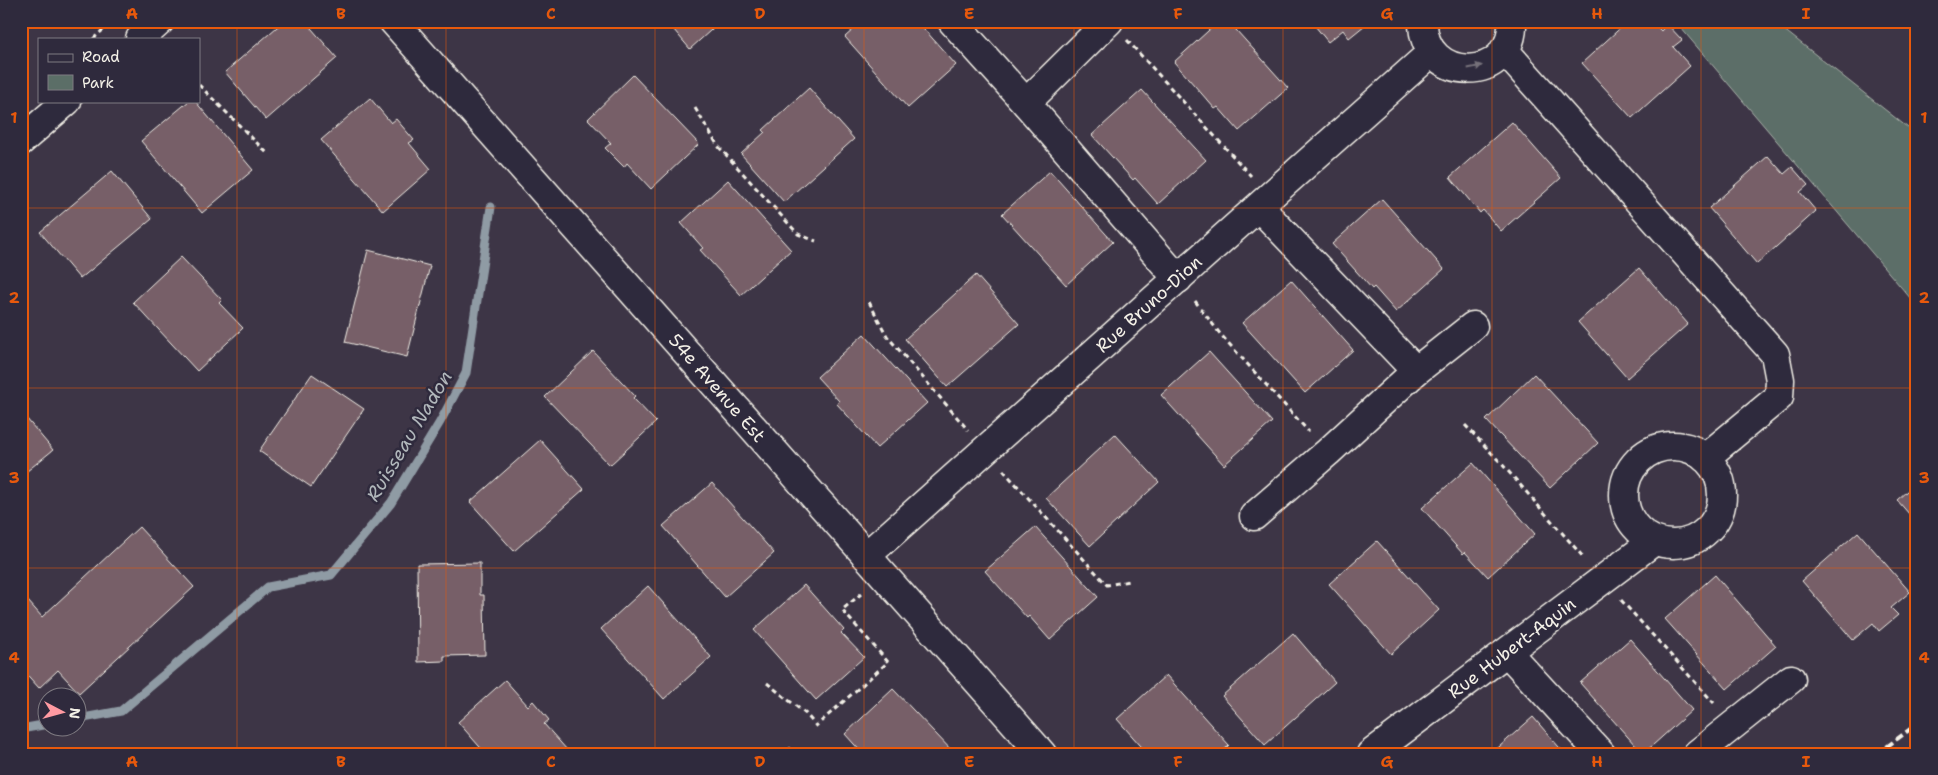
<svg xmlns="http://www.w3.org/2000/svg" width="1938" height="775" font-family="'Shantell Sans',sans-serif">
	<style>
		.green { fill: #5b6e67; stroke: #a8b0a8 }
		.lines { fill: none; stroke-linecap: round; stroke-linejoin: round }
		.stream { stroke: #8f9ba4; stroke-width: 9 }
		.building { fill: #775f68; stroke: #f4f1e8 }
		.minor-casing { stroke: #f4f1e8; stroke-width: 31 }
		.path { stroke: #f4f1e8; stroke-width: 3; stroke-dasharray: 5 4; stroke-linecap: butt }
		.minor { stroke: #2f2a3d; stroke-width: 28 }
		.rail { stroke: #f4f1e8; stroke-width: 4; stroke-dasharray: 8 4; stroke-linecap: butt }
		.oneway { fill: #747079 }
		.grid { fill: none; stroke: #e8590c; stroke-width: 1; stroke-opacity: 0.55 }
		.labels { text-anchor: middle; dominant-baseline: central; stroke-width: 5; stroke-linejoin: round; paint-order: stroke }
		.street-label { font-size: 18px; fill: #f4f1e8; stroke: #2f2a3d }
		.water-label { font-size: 19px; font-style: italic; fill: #b1b7bb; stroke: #2f2a3d }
		.neatline { fill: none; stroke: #e8590c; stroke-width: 2 }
		.grid-label { font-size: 16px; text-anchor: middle; font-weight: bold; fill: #e8590c }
	</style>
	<rect width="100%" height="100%" fill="#3d3546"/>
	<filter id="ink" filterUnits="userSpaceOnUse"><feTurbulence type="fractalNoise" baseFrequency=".02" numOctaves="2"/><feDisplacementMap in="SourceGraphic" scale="10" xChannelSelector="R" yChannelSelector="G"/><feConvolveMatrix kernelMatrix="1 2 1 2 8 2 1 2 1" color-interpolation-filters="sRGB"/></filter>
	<g filter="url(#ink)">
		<polygon class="green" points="1675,21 1773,21 1917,135 1917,306"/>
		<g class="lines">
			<g class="stream">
				<polyline points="78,719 121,711 268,587 331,575 391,503 440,422 466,373 491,207"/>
				<polyline points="21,729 48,724"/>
			</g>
		</g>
		<g class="building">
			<polygon points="284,21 305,21 337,58 266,120 225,72"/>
			<polygon points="661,21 721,21 690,49 668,23 665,26"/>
			<polygon points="863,21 917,21 956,65 908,108 845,37"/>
			<polygon points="1219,21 1228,21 1288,88 1239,131 1218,107 1215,109 1174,62"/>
			<polygon points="1311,21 1370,21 1349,38 1343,30 1328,42"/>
			<polygon points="1628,21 1652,21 1661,31 1667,24 1682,40 1673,47 1690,66 1632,118 1582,63"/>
			<polygon points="633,75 699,144 651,189 627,163 624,167 605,148 611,143 588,119"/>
			<polygon points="809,88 854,139 784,202 741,154 765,132 763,130"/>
			<polygon points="1142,90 1206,160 1158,204 1135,178 1133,180 1092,135"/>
			<polygon points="370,98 391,123 396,119 414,140 409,143 431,169 383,211 321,140"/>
			<polygon points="189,101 195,101 253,170 202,213 141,141"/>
			<polygon points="1512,122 1561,178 1501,231 1483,210 1480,213 1450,177"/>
			<polygon points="1768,156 1784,174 1792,167 1808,185 1800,192 1816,211 1757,264 1709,208"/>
			<polygon points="112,171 152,219 80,279 40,232"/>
			<polygon points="1050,171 1113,242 1066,285 1002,214"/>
			<polygon points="728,180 791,250 741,295 700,250 703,248 681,223"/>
			<polygon points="1382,199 1444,269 1396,312 1374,287 1372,289 1332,244"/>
			<polygon points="368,250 430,266 407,357 345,342"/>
			<polygon points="181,257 222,300 219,303 243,328 197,371 133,302"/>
			<polygon points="1639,268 1688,324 1627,378 1578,322"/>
			<polygon points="976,275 1019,324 947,387 905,339"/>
			<polygon points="1291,280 1353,350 1305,393 1242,323"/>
			<polygon points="864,334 927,403 877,448 837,404 839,401 817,377"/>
			<polygon points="593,351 635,396 633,398 656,422 610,465 545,397"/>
			<polygon points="1209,352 1272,422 1224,465 1161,395"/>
			<polygon points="312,374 364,409 311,487 259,451"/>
			<polygon points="1534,374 1598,443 1550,488 1486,420"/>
			<polygon points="21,412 53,450 21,476"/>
			<polygon points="1115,434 1159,482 1090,546 1046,498"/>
			<polygon points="540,440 584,489 514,551 470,502"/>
			<polygon points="1473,463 1535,534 1488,577 1465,552 1463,554 1422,508"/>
			<polygon points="1917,482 1917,523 1897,500"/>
			<polygon points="712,483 774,553 725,597 663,526"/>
			<polygon points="139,527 194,587 79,693 58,670 39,688 21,668 21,593 42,617"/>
			<polygon points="1035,527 1098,597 1050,640 1029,616 1027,618 985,571"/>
			<polygon points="1858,532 1910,592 1891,608 1898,615 1879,631 1873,623 1853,640 1802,581"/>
			<polygon points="1377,541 1439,610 1391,654 1329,584"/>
			<polygon points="480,563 480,595 484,595 485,655 444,656 444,661 418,662 417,564"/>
			<polygon points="1715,575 1776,646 1727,689 1665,619"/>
			<polygon points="804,585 844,630 841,633 864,657 816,700 754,630"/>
			<polygon points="648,586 711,657 664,699 601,629"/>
			<polygon points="1293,633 1335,682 1265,745 1222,696"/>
			<polygon points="1630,639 1692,710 1643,754 1580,683"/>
			<polygon points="1166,675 1229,745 1220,754 1148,754 1117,719"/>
			<polygon points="505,680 528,706 533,701 549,720 544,724 568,751 565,754 486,754 458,722"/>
			<polygon points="893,689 955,754 863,754 845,734"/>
			<polygon points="1533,717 1565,754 1491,754"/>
			<polygon points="790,747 796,754 783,754"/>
		</g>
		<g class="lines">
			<g class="minor-casing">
				<g id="minor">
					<polyline points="393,21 1042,754"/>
					<polyline points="952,21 1026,103 1178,279"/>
					<path d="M1423 21C1422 85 1515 84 1512 21"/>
					<polyline points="140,39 160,21"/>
					<polyline points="1504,50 1775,354 1780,380 1779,397 1705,458"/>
					<polyline points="1026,103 1109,21"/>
					<polyline points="21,141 67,101"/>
					<polyline points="1259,207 1416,371"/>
					<circle cx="1673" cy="495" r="49"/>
					<polyline points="1254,516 1328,452 1416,371 1473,326"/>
					<polyline points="866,556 1432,52"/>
					<polyline points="1507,652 1601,754"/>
					<polyline points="1371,754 1654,541"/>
					<polyline points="1697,754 1791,679"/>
				</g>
			</g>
			<g class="path">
				<polyline points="93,39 113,21"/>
				<polyline points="1127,40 1251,176"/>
				<polyline points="199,85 267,153"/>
				<polyline points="695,108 718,146 798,234 816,241"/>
				<polyline points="1195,301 1221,335 1309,432"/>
				<polyline points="869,302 887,336 968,430"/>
				<polyline points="1465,425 1501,463 1584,558"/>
				<polyline points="1003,470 1107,585 1129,581"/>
				<polyline points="1621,600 1714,703"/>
				<polyline points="767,683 806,714 816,726 888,662 842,610 861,594"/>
			</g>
			<use href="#minor" class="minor"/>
			<polyline class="rail" points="1877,754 1917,724"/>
		</g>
		<defs><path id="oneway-solid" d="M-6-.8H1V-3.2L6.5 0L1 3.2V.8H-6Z" transform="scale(1.25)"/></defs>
		<use class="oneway" href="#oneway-solid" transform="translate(1475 67) rotate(-12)"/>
	</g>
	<path class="grid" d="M237 21V754M446 21V754M655 21V754M864 21V754M1074 21V754M1283 21V754M1492 21V754M1701 21V754M21 208H1917M21 388H1917M21 568H1917"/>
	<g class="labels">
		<g class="street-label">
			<text transform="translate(1149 304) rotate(-42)">Rue Bruno-Dion</text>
			<text transform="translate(717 388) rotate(49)">54e Avenue Est</text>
			<text transform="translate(1512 648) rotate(-37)">Rue Hubert-Aquin</text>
		</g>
		<g class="water-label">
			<text transform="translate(409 436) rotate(-59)">Ruisseau Nadon</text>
		</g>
	</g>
	<rect width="1938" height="775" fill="none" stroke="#2f2a3d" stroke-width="55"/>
	<rect x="38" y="38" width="162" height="65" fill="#2f2a3d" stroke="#7e7a81"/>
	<rect x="48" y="54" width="25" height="8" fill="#2f2a3d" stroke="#7e7a81"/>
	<text x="82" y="62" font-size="15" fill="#f4f1e8">Road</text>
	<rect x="48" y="75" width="25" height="15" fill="#5b6e67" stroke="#7e7a81"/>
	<text x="82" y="88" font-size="15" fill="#f4f1e8">Park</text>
	<g transform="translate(62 712) rotate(96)"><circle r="24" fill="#2f2a3d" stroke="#7e7a81"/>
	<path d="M0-4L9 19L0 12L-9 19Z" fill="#ff9aa2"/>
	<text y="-8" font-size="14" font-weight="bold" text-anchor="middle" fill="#f4f1e8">N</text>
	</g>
	<rect x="28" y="28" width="1882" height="720" class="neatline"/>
	<g class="grid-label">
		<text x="132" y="19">A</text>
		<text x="341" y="19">B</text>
		<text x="551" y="19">C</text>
		<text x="760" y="19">D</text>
		<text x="969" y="19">E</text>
		<text x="1178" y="19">F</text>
		<text x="1387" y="19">G</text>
		<text x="1597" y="19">H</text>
		<text x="1806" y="19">I</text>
		<text x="14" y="123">1</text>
		<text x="1924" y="123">1</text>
		<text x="14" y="303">2</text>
		<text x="1924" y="303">2</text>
		<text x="14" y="483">3</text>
		<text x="1924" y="483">3</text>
		<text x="14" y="663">4</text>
		<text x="1924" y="663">4</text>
		<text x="132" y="767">A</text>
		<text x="341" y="767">B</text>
		<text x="551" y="767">C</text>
		<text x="760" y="767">D</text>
		<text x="969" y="767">E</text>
		<text x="1178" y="767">F</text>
		<text x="1387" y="767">G</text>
		<text x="1597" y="767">H</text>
		<text x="1806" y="767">I</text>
	</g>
</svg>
